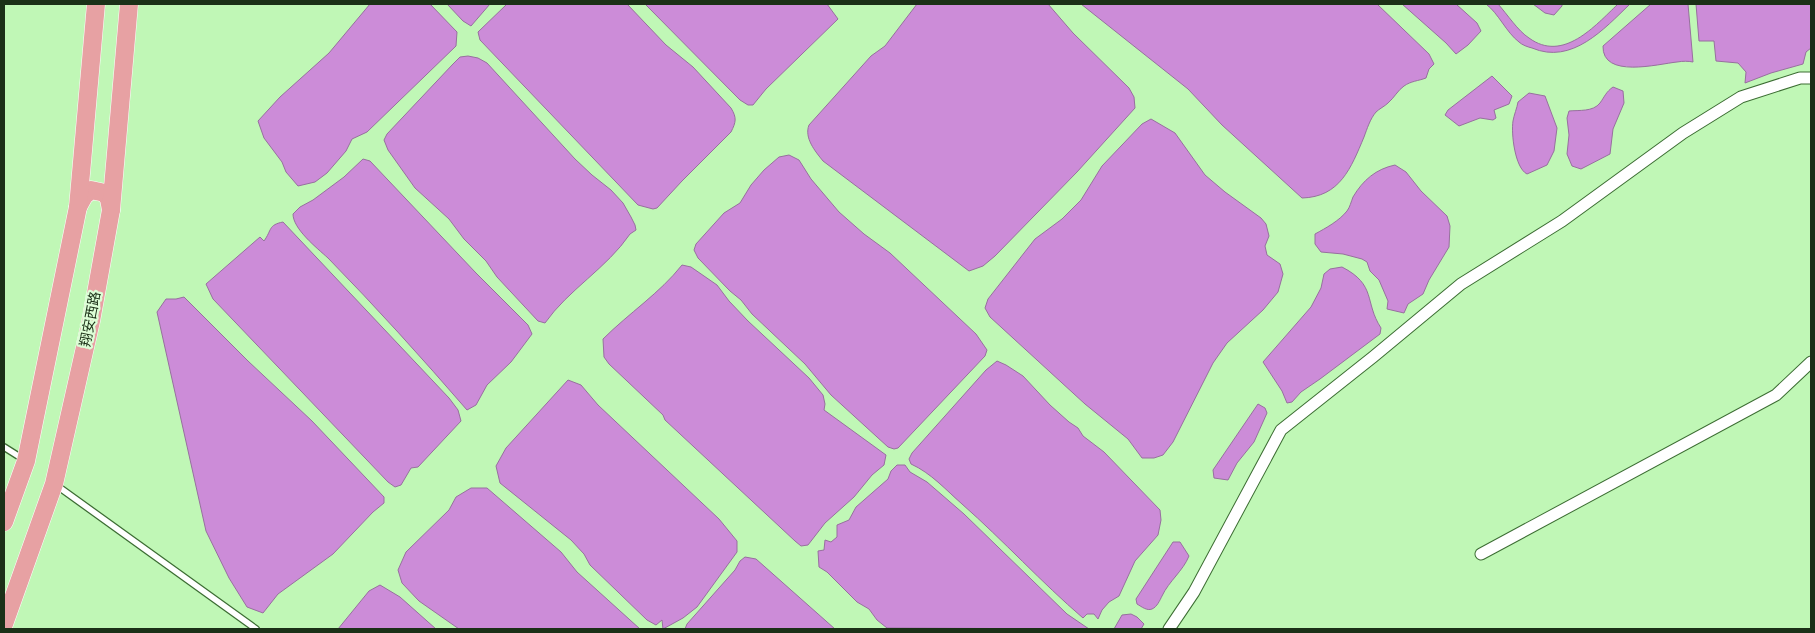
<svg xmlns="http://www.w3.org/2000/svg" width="1815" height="633" font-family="'Roboto Condensed','Noto Sans SC',sans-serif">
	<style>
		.water { fill: #cc8cd8; stroke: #97709e }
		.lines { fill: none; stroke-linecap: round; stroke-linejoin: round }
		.service-casing { stroke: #3c6d33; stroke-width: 8 }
		.minor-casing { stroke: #3c6d33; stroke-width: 13 }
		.primary-casing { stroke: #fff; stroke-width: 19 }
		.service { stroke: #fff; stroke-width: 5.5 }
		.minor { stroke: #fff; stroke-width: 11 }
		.primary { stroke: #e7a1a3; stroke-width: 18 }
		.labels { text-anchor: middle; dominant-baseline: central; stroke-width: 4.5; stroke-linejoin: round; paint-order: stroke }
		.street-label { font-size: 14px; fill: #1b3017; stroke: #ddfed7 }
	</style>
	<rect width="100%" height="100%" fill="#c0f7b6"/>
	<g class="water">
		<polygon points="370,4 430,4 457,32 456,46 367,132 352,139 346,151 327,173 315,182 298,186 286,172 282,162 264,138 258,121 280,97 329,53"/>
		<polygon points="447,4 490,4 471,26 463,21"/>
		<path d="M507 4H627L666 45 693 67 731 108C737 118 736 122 731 132L682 181 657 208 653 209 638 205 480 40 478 32Z"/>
		<polygon points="645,4 827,4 838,19 766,89 753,105 748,105 740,100"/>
		<path d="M917 4H1048L1073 33 1129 88 1134 97 1135 108 1077 172 995 256 983 266 969 271 823 161C815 151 804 138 809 125L871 56 885 46Z"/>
		<path d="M1081 4H1377L1429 54 1434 64 1429 69 1426 78C1418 81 1411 81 1404 86 1398 90 1394 98 1388 103 1385 106 1379 109 1376 112 1370 119 1367 129 1364 137 1351 168 1340 197 1302 198L1222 125 1188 89Z"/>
		<polygon points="1402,4 1456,4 1477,23 1481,31 1468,45 1456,54 1446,43"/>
		<path d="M1486 4H1498C1507 14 1518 31 1529 38 1563 63 1595 26 1618 4H1630C1604 29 1572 65 1532 48 1528 47 1522 45 1519 42 1506 32 1499 14 1486 4Z"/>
		<polygon points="1533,4 1562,4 1562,6 1554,15 1545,13"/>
		<path d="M1651 4H1688L1693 62C1688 61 1683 61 1677 62 1658 64 1602 79 1603 46Z"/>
		<polygon points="1696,4 1811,4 1811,48 1806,52 1803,64 1771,73 1745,83 1746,72 1738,63 1716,61 1714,41 1699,41"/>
		<path d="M468 56 478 58 487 63 575 159 592 175 611 190 623 203 631 217 635 225 636 230 630 234C607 268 568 290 545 323L538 321 497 277 486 261 464 239 449 219 415 188 388 150 384 140 387 134 453 64 460 57Z"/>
		<polygon points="1492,76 1512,96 1509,104 1494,110 1496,118 1493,120 1480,118 1459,126 1445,115 1448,110"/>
		<path d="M1613 87 1623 91 1624 103 1613 129 1610 154 1581 169 1572 166 1567 154 1569 135 1567 118 1569 111C1579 110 1593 112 1600 103 1605 96 1606 92 1613 87Z"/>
		<path d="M1529 93 1545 96 1557 128 1554 151 1547 165 1527 174C1515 168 1511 134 1513 121 1514 115 1517 108 1518 102Z"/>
		<polygon points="1151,119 1175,133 1205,175 1225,192 1261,218 1266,224 1269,236 1265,246 1267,255 1280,264 1283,274 1278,292 1263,310 1227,343 1213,363 1173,442 1163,455 1154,458 1142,458 1128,439 1085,404 990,317 985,308 988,299 1035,239 1062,219 1081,200 1102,166 1142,124"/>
		<polygon points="789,155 799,160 811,179 839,212 864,234 890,253 976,334 987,350 985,356 898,448 894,449 888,447 831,395 805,364 752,314 741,300 730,291 698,258 694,250 696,244 724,213 740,203 751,185 764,170 779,157"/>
		<path d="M363 159 370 161 476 273 528 325 532 334 511 362 487 385 476 405 467 410C422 358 376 307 328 258 317 248 293 229 293 214L300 207 313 200 344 177Z"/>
		<path d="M1395 165 1406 172 1421 191 1447 216 1450 226 1449 247 1429 280 1423 294 1408 304 1404 313 1387 309 1388 301 1379 280 1370 271 1367 262 1362 259 1343 254 1321 252 1315 244V234C1326 228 1339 221 1347 211 1350 207 1351 202 1353 197 1363 180 1376 169 1395 165Z"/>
		<path d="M283 222 449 398 458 410 461 421 418 467 411 468 401 485 395 487 388 482 213 299 206 284 260 237 264 241C272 230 268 225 283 222Z"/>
		<path d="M682 265 691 267 717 285 729 301 748 321 809 378 823 395 825 404 824 410 886 455 884 465 872 475 854 497 825 523 808 545 801 546 795 541 665 420 663 415 609 364 604 357 603 339C629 313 660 293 682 265Z"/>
		<path d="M1342 267C1377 285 1364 302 1381 328L1380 334 1320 379 1301 392 1292 402 1287 403 1282 391 1263 362 1311 307 1321 288 1324 274 1330 269Z"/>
		<polygon points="184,297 248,361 312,421 384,497 384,503 373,512 333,554 278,594 263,613 247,607 229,578 206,531 157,312 166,299 176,299"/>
		<path d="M997 361 1006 365 1023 376 1050 405 1069 422 1078 428 1083 436 1104 452 1160 510 1161 520 1158 535 1135 561 1119 596 1109 602 1102 610 1098 619 1094 614H1087L1083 618C1041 582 1004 541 962 504 946 490 931 473 911 464L909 459 912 453 986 370Z"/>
		<polygon points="568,380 581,385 598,405 719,519 737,541 737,552 697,607 683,618 663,629 662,620 656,625 647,620 590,565 584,554 571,540 500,483 496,466 506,448"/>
		<polygon points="1258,404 1265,408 1267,413 1254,442 1237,463 1228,480 1214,478 1213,470"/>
		<polygon points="897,465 905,465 910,472 927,482 964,514 1067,614 1089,629 887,628 877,620 869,609 857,602 827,572 819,567 818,551 824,550 825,540 831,542 837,537 837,525 849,520 856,507 888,479 891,471"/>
		<polygon points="471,488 487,488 561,552 577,572 640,629 459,629 419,601 402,583 398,570 406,552 449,510 456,497"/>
		<path d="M1173 542H1180L1189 556C1183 571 1169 581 1162 596 1160 600 1157 607 1152 609 1147 611 1142 607 1137 604L1136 599Z"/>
		<polygon points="745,557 756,559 835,629 685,629 687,624 735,570 740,561"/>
		<polygon points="380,585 400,597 436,629 338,629 369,591"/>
		<polygon points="1131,614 1137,617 1144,624 1141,629 1114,629 1122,615"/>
	</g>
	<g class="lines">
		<g class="service-casing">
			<g id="service">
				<polyline points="4,447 23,459"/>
				<polyline points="56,485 256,629"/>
			</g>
		</g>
		<g class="minor-casing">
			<g id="minor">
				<polyline points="1481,554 1776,395 1811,362"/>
				<polyline points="1169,629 1194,592 1281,430 1373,357 1461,284 1562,221 1683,133 1741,97 1800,78 1811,78"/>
			</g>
		</g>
		<g class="primary-casing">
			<g id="primary">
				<polyline points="78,207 84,196 91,190 105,193 109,199 111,210"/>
				<polyline points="4,522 26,461 78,207 96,4"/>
				<polyline points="4,624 54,484 91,321 111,210 129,4"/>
			</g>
		</g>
		<use href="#service" class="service"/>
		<use href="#minor" class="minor"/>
		<use href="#primary" class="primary"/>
	</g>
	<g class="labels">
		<g class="street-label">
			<text transform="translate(90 319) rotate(-79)">翔安西路</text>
		</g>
	</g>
	<rect width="1815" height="633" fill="none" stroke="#1b3017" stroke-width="10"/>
</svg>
